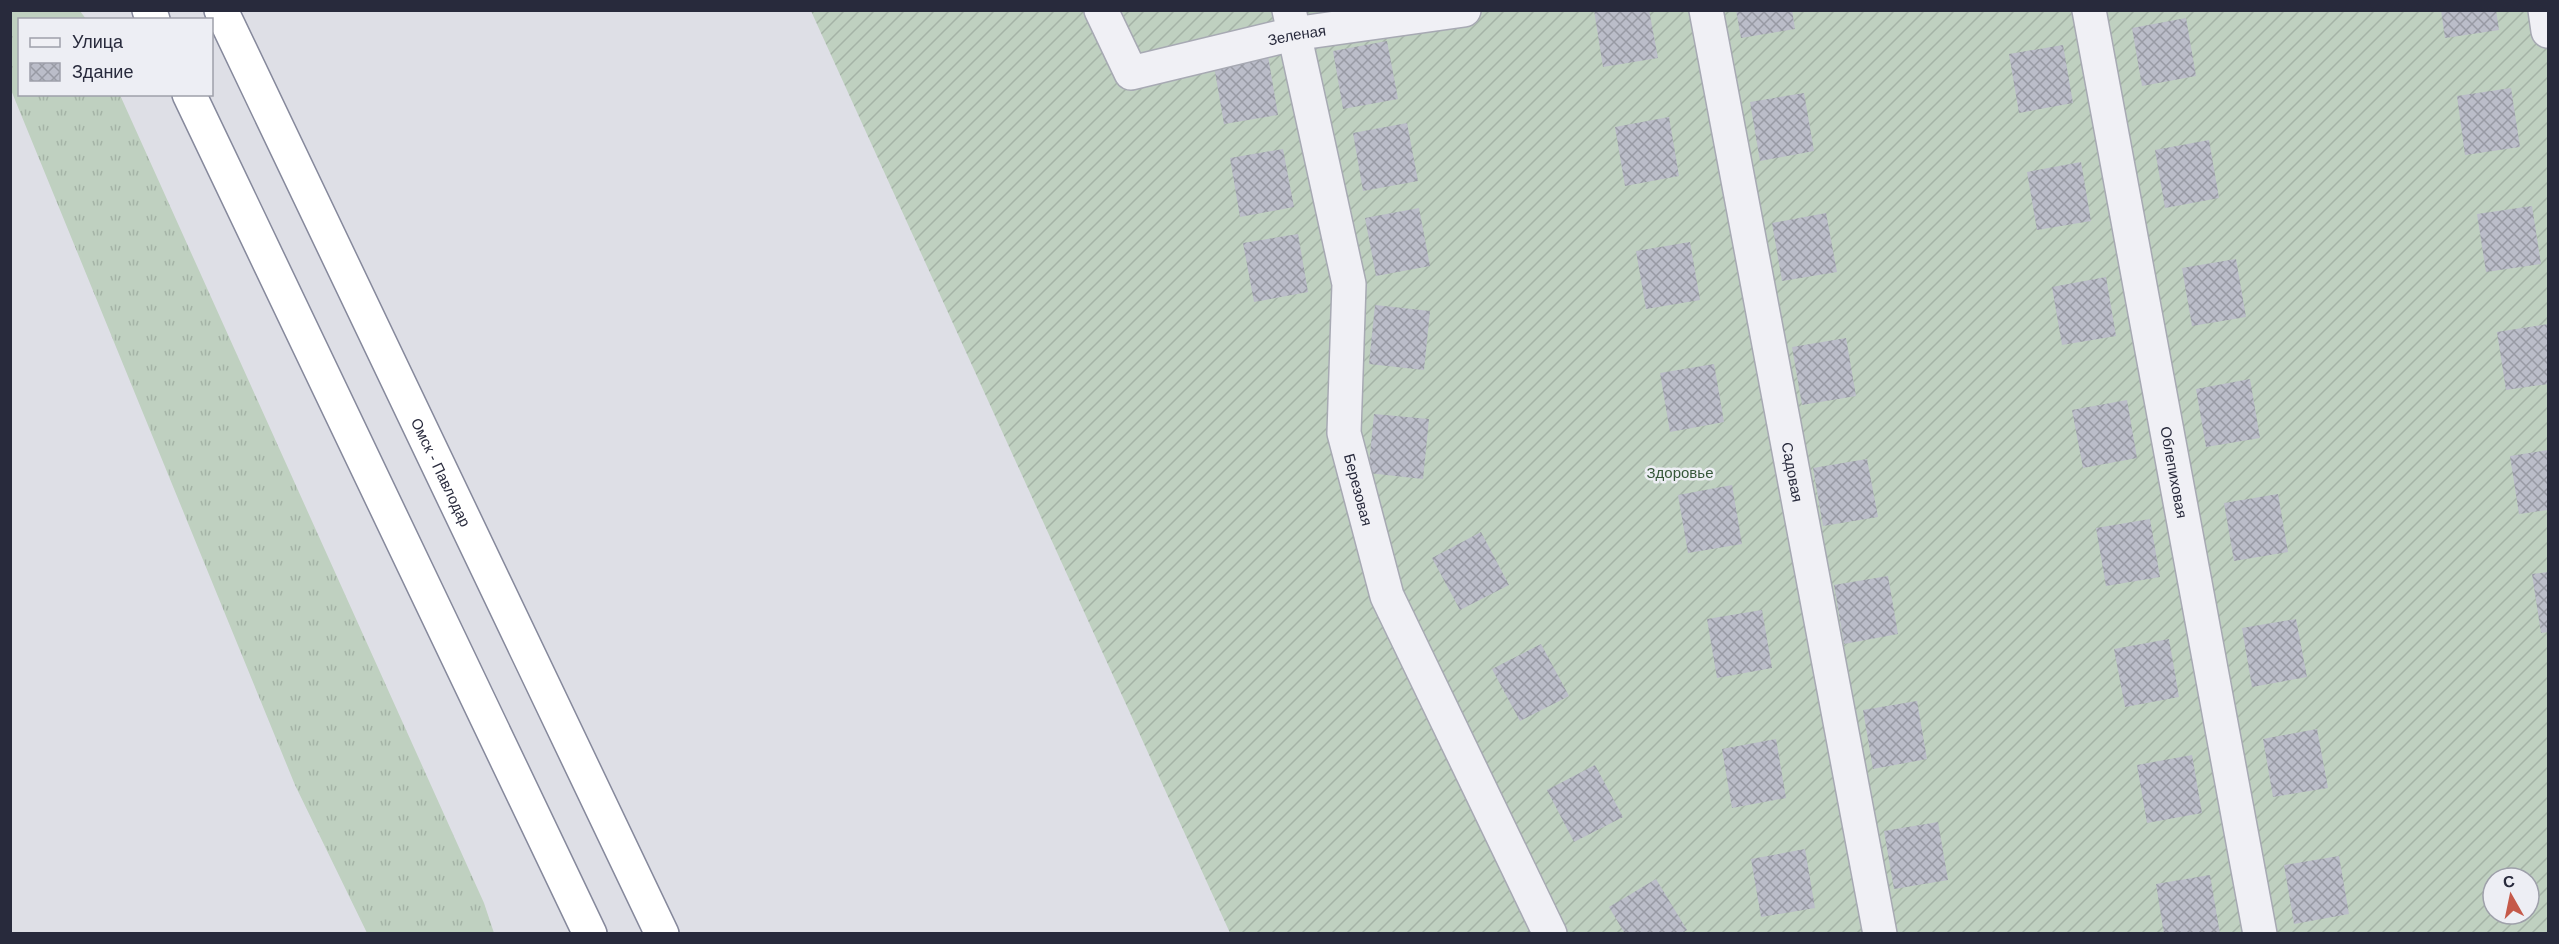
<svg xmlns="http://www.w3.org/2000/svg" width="2559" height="944" font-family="Helvetica,sans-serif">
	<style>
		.grass { fill: url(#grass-tufts) }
		.garden { fill: url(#garden-furrows); fill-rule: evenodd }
		.building { fill: url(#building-cross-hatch) }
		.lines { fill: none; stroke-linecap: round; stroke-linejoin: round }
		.minor-casing { stroke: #a7a9b3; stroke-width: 36 }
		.highway-casing { stroke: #86899c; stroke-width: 36 }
		.minor { stroke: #f0f0f5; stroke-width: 33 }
		.highway { stroke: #fff; stroke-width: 33 }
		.labels { text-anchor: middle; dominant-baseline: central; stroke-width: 5; stroke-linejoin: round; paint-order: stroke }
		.street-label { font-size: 15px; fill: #282a3c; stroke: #edeef4 }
		.park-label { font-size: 15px; fill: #365739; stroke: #edeef4 }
	</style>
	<defs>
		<pattern id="grass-tufts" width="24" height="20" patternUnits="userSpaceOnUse" patternTransform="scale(1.5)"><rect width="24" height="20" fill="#bfd0c0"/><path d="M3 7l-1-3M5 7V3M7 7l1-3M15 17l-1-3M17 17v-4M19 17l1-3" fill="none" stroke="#a4b3a6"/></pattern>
		<pattern id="garden-furrows" width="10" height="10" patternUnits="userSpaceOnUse" patternTransform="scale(1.5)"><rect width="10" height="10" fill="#bfd0c0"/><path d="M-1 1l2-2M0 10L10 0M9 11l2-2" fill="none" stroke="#a4b3a6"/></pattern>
		<pattern id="building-cross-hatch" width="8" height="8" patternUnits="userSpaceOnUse" patternTransform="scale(1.5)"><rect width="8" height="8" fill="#bbbdc9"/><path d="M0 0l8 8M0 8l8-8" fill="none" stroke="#989aa4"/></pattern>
	</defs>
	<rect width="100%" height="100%" fill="#dedfe6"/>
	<polygon class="grass" points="10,11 80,11 86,19 20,20 20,94 120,95 484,903 494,933 367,933 295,785 11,90"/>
	<path class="garden" d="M811 11H2548V933H1230ZM2493 878H2529V914H2493Z"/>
	<g class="building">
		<polygon points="1594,10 1649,10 1658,58 1603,67"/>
		<polygon points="1736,10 1792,10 1795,29 1741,38"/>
		<polygon points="2441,10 2496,10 2499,30 2445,38"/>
		<polygon points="2186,18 2196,76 2142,86 2132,28"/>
		<polygon points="1387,41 1398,99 1343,109 1333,51"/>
		<polygon points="2063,45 2073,103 2019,113 2009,54"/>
		<polygon points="1268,56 1278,115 1224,124 1214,66"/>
		<polygon points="2511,88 2520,147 2465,155 2457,96"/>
		<polygon points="1804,93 1814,151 1760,161 1750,102"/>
		<polygon points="1669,117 1679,176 1625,186 1615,127"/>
		<polygon points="1407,123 1418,181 1363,191 1353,133"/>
		<polygon points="2209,140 2219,198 2165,208 2155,150"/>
		<polygon points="1283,149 1294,207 1240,217 1230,158"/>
		<polygon points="2081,162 2091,221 2037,230 2027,172"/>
		<polygon points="2532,206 2541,264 2486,272 2477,214"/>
		<polygon points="1419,208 1430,266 1376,276 1365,218"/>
		<polygon points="1826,213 1837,272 1782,281 1772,223"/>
		<polygon points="1298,234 1308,292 1254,302 1243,243"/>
		<polygon points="1690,242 1700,300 1646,309 1636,251"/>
		<polygon points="2236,259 2246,317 2192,326 2182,268"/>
		<polygon points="2106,277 2116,336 2062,345 2052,287"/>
		<polygon points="1375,305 1430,311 1424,370 1369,364"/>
		<polygon points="2548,324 2548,384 2506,390 2497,332"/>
		<polygon points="1846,338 1856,396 1802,405 1792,347"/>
		<polygon points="1714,364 1724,422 1670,432 1660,373"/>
		<polygon points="2250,379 2260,438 2206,447 2196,389"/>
		<polygon points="2127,400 2137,458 2083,468 2072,410"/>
		<polygon points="1374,414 1429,419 1423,479 1368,473"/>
		<polygon points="2548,450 2548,510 2519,514 2510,456"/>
		<polygon points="1867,459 1878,517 1823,526 1813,468"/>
		<polygon points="1732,485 1742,544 1688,553 1678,495"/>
		<polygon points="2278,494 2288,552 2234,561 2224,503"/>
		<polygon points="2150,519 2160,577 2106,586 2096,528"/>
		<polygon points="1481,532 1509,585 1460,610 1432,558"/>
		<polygon points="2548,572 2548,632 2541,633 2532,574"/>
		<polygon points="1888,576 1898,634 1844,644 1834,585"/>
		<polygon points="1762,610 1772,668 1717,678 1707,619"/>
		<polygon points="2296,619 2307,677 2252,687 2242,628"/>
		<polygon points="2169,639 2179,697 2125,707 2114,649"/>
		<polygon points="1541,644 1569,696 1520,721 1492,669"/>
		<polygon points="1917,701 1927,759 1873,769 1863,710"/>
		<polygon points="2317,729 2328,788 2273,797 2263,739"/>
		<polygon points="1776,739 1786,798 1732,808 1722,749"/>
		<polygon points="2192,755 2202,813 2147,823 2137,765"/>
		<polygon points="1595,765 1623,817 1574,842 1547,790"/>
		<polygon points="1938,822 1948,880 1894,889 1884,831"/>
		<polygon points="1805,849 1815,908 1761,917 1751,859"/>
		<polygon points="2339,856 2349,914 2294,924 2284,865"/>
		<polygon points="2210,875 2220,934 2164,934 2156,884"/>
		<polygon points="1656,879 1687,930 1681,934 1625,934 1609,907"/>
	</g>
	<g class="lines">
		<g class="minor-casing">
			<g id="minor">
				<path id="s1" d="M1101 10 1131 73 1293 34 1464 10"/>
				<path id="s2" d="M1289 10 1349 284 1344 433 1387 596 1550 934"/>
				<path id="s3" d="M1706 10 1880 934"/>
				<path id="s4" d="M2089 10 2260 934"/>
				<polyline points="2545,10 2548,31"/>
			</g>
		</g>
		<g class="highway-casing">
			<g id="highway">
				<polyline points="149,10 153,20"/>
				<path id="s5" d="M221 10 662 934"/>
				<polyline points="189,94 590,934"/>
			</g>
		</g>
		<use href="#minor" class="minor"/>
		<use href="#highway" class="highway"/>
	</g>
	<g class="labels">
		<g class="street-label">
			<text stroke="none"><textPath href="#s1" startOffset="240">Зеленая</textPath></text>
			<text stroke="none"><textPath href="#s5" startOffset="512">Омск - Павлодар</textPath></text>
			<text stroke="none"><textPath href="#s3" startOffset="470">Садовая</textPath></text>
			<text stroke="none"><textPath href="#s4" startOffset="470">Облепиховая</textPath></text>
			<text stroke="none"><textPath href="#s2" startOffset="488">Березовая</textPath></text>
		</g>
		<g class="park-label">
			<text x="1680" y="472">Здоровье</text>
		</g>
	</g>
	<rect width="2559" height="944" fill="none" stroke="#282a3c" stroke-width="24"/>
	<rect x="18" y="18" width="195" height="78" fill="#edeef4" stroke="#9ea0aa" stroke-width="1.5"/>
	<rect x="30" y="38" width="30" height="9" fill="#f0f0f5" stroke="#9ea0aa" stroke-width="1.5"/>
	<text x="72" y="48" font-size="18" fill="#282a3c">Улица</text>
	<rect x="30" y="63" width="30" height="18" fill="url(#building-cross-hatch)" stroke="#9ea0aa" stroke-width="1.5"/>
	<text x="72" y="78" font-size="18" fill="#282a3c">Здание</text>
	<g transform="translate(2511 896) rotate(351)"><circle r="28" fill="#edeef4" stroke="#9ea0aa" stroke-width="1.5"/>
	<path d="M0-4.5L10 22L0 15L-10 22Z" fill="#c55949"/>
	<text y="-9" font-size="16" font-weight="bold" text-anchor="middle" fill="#282a3c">С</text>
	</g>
</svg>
